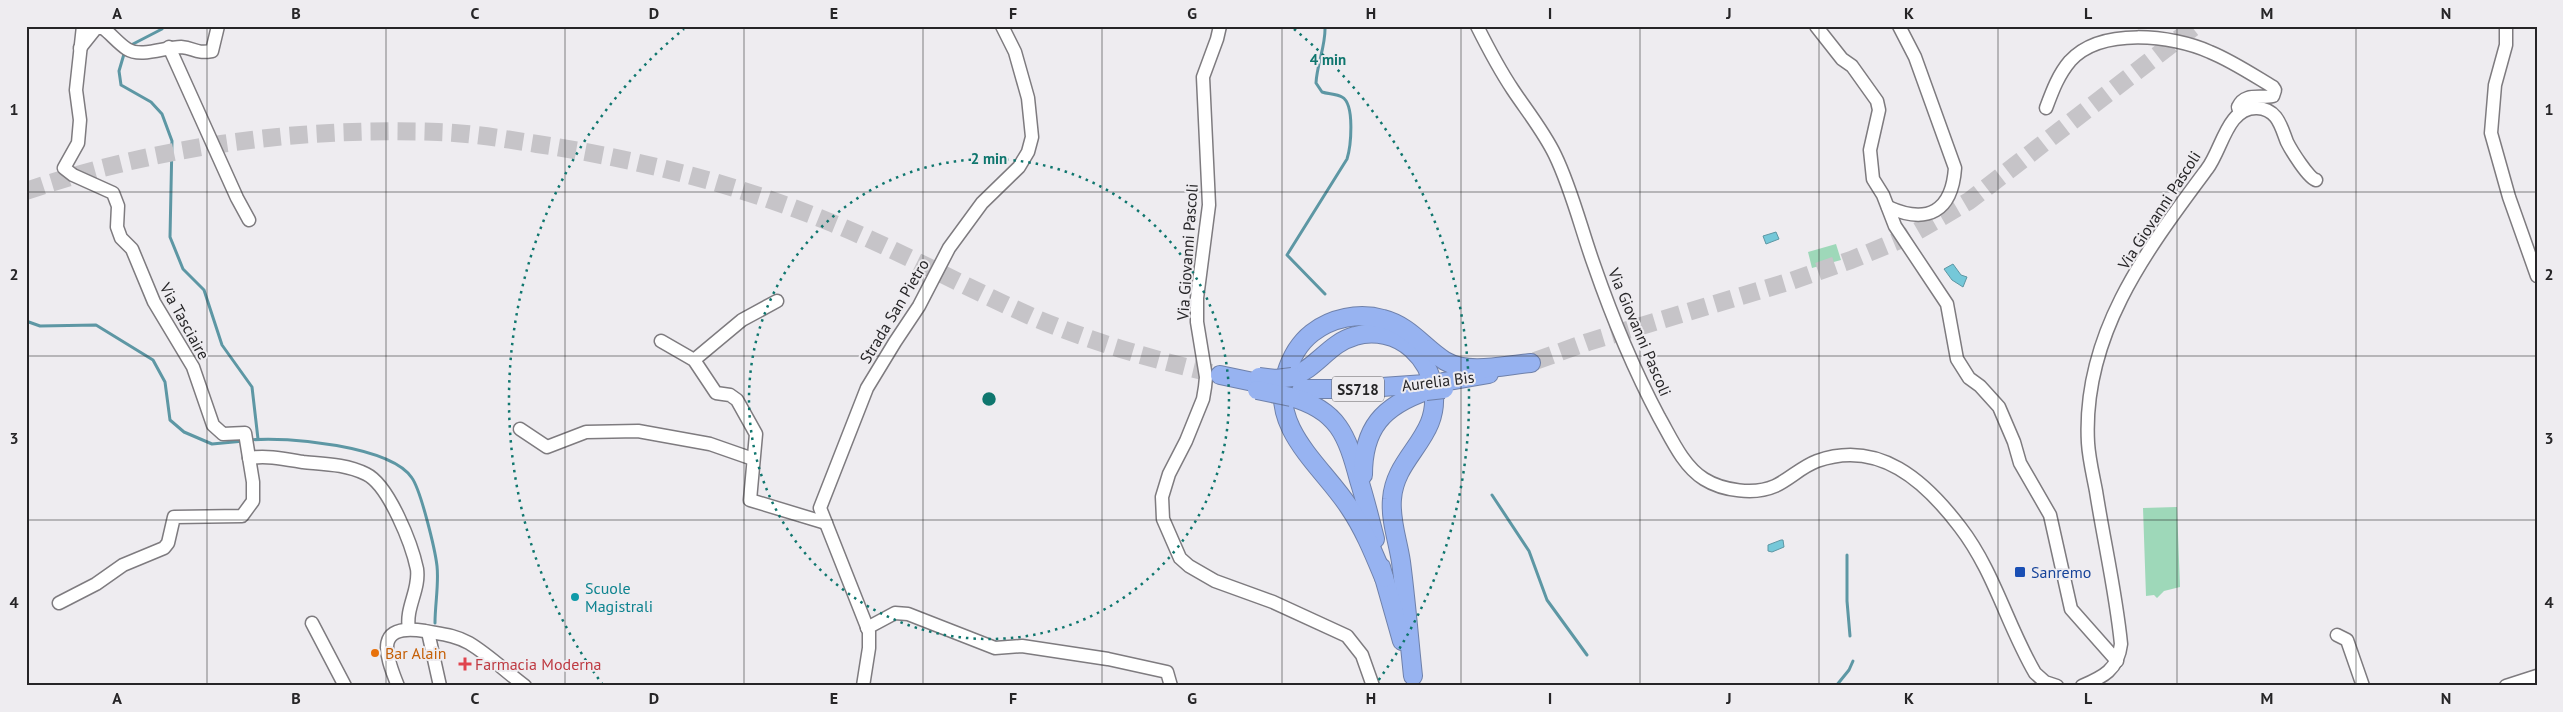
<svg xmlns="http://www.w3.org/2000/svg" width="2563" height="712" font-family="'PT Sans',sans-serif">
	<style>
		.green { fill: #9ed8b9 }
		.water { fill: #75c8d9; stroke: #5d97a4 }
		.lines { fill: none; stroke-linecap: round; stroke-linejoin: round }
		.stream { stroke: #5d97a4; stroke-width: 3 }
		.highway-tunnel { stroke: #c6c4c8; stroke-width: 18; stroke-dasharray: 18 9; stroke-linecap: butt }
		.minor-casing { stroke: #7e7b7f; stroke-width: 15 }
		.highway-casing { stroke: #6f81aa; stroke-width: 20 }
		.minor { stroke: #fff; stroke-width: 12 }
		.highway { stroke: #97b3f1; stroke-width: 18 }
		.highway-bridge-casing { stroke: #6f81aa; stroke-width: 20; stroke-linecap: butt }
		.highway-bridge { stroke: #97b3f1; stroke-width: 18 }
		.grid { fill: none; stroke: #262527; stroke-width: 1; stroke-opacity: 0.55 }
		.ring { fill: none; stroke: #0f766e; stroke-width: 2.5; stroke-dasharray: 2.5 5 }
		.transit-dot { fill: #1a4fb4; stroke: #eeecf0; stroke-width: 2 }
		.culture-dot { fill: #0f9aa8; stroke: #eeecf0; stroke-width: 2 }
		.food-dot { fill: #e8710a; stroke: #eeecf0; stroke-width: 2 }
		.health-dot { fill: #e0444e; stroke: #eeecf0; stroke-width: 2 }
		.labels { text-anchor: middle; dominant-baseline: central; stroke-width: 4; stroke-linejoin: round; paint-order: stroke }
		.shield { fill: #eeecf0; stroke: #626163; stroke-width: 1 }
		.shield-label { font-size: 15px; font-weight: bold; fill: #262527 }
		.street-label { font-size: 16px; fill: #262527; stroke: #eeecf0 }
		.transit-label { font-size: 16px; fill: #164399; stroke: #eeecf0; text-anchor: start }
		.culture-label { font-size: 16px; fill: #0d838f; stroke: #eeecf0; text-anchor: start }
		.food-label { font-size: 16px; fill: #c56008; stroke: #eeecf0; text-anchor: start }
		.health-label { font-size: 16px; fill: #be3a42; stroke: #eeecf0; text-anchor: start }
		.centre { fill: #0f766e; stroke: #eeecf0; stroke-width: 2.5 }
		.ring-label { font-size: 15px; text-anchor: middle; font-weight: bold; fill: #0f766e; stroke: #eeecf0; stroke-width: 4; stroke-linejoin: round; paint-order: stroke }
		.neatline { fill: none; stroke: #262527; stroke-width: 2 }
		.grid-label { font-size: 16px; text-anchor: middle; font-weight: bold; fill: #262527 }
	</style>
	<rect width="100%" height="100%" fill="#eeecf0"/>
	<g class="green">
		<polygon points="1836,244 1841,260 1812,268 1808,252"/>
		<polygon points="2177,507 2180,587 2164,591 2157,598 2154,595 2146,596 2143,508"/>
	</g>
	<g class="water">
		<polygon points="1776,232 1779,239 1766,244 1763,236"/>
		<polygon points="1953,264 1961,275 1967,277 1963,287 1952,280 1944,269"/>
		<polygon points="1781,540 1783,540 1784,547 1772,552 1768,551 1768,545"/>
	</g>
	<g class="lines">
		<g class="stream">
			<polyline points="133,44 162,29 163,26"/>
			<polyline points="124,54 119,71 121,85 151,102 162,114 172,141 170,237 183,269 204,290 222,345 252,387 258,439"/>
			<path d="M1325 294 1287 255 1347 159C1351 146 1355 104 1342 97 1337 94 1328 94 1322 92L1316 83C1317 63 1326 46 1325 26"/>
			<polyline points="26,321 40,326 96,325 153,360 165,382 170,420 184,432 212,444 244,441"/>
			<path d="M250 440C286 436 391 446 412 478 421 491 435 549 437 566 439 584 435 604 435 623"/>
			<polyline points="1492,495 1529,551 1547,600 1587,655"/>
			<polyline points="1847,555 1847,601 1850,636"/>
			<polyline points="1836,686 1849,670 1853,661"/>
		</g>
		<g class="highway-tunnel">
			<path d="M26 191C158 146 299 127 438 132 471 133 505 139 537 144 638 159 737 184 832 223 901 251 966 288 1035 318 1094 343 1158 361 1220 375"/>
			<polyline points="1535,361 1588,342 1791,281 1851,260 1907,237 1969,201 2195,26"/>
		</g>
		<g class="minor-casing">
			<g id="minor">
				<polyline points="1220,26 1217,39 1203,77 1209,205 1197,298 1197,322 1206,377 1205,387 1203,399 1186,441 1169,474 1162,497 1163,519 1180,558 1189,566 1215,581 1273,602 1347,636 1362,655 1373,686"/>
				<path d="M1477 26C1488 48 1499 69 1513 90 1527 111 1544 132 1555 155 1572 190 1581 229 1594 265 1612 317 1633 368 1659 417 1671 438 1683 466 1704 479 1723 491 1755 495 1775 486 1790 479 1801 467 1817 461 1879 439 1925 481 1960 527 1994 571 2007 625 2035 673L2045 682 2057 686"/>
				<polyline points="1816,26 1842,59 1852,66 1877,101 1879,110 1870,150 1873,179 1883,195 1895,226 1947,304 1957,359 1969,378 1980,386 1999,407 2014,442 2020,463 2050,515 2071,609 2117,661"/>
				<polyline points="2506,26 2506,45 2495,85 2491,133 2509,197 2537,276"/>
				<polyline points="169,47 237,198 249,220"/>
				<path d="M80 48 96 28H103C111 34 118 43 127 49 141 58 165 47 181 47 195 48 195 54 212 51L218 26"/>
				<path d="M2046 108C2052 92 2058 75 2070 61 2101 27 2172 35 2210 52 2232 61 2253 75 2273 87L2275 90 2273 96C2260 99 2245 92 2238 107L2240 113"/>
				<path d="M1888 207C1928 225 1952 211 1955 168L1915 57 1899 26"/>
				<polyline points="661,341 694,360 716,393 730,395 737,400 756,434 750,500 826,523"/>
				<polyline points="694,360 742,320 777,301"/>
				<polyline points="520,429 547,447 586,432 638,431 710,444 753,459"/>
				<path d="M249 458C267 455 285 459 303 462 324 464 346 464 366 474 389 485 412 545 417 569 420 590 405 608 409 629"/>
				<polyline points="59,603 96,584 123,565 164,548 168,543 174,517 242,516 253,501 253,482 245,433 223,434 213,425 193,367 154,302 132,249 121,238 117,227 118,206 113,193 73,175 64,168 78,143 80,120 76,90 83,26"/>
				<polyline points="312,623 345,686"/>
				<polyline points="867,628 895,613 908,614 995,648 1022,646 1108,659 1167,672 1171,686"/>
				<polyline points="428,632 440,686"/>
				<polyline points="2337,635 2347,640 2363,686"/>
				<path d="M398 686C384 652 375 623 425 631 441 634 455 635 469 643 489 655 506 672 525 686"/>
				<polyline points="863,686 869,648 869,632 820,508 867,388 895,342 919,306 949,248 982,203 1019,167 1028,152 1032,137 1028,98 1015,52 1002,26"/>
				<path d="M2082 686C2103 677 2118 670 2121 644 2116 593 2104 542 2096 491 2093 475 2089 459 2088 443 2082 335 2146 251 2207 169 2222 150 2227 107 2257 108 2278 109 2281 127 2287 142 2291 150 2309 179 2316 180"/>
				<polyline points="2506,686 2537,676"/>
			</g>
		</g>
		<g class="highway-casing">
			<g id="highway">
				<polyline points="1220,375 1258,383"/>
				<path d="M1292 377C1317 368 1329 343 1355 336 1374 330 1397 335 1412 349 1424 360 1431 372 1433 388 1442 437 1395 455 1392 499 1390 520 1398 541 1401 562 1406 600 1409 638 1413 676"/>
				<polyline points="1443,382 1489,374"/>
				<polyline points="1291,389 1353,389 1425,384"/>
				<path d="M1291 397C1338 410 1347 435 1359 480 1365 499 1370 519 1375 539"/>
				<path d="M1363 475C1363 428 1383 406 1426 391"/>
				<polyline points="1381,567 1402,641"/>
				<path d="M1384 578C1374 554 1364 529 1349 507 1322 466 1269 428 1286 374 1291 357 1298 344 1312 333 1331 318 1359 312 1383 319 1410 326 1423 347 1445 361 1469 375 1505 365 1531 363"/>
			</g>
		</g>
		<use href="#minor" class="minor"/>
		<use href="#highway" class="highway"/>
		<g class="highway-bridge-casing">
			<g id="highway-bridge">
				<polyline points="1259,377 1276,379 1292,377"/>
				<polyline points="1257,390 1291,397"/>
				<polyline points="1426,391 1444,389"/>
			</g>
		</g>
		<use href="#highway-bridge" class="highway-bridge"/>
	</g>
	<path class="grid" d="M207 26V686M386 26V686M565 26V686M744 26V686M923 26V686M1102 26V686M1282 26V686M1461 26V686M1640 26V686M1819 26V686M1998 26V686M2177 26V686M2356 26V686M26 192H2537M26 356H2537M26 520H2537"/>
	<g class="ring">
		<circle cx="989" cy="399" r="240"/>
		<path d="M603 685A480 480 0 0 1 684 29M1294 29A480 480 0 0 1 1375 685"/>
	</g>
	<rect class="transit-dot" x="2014" y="566" width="12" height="12" rx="2.5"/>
	<circle class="culture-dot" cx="575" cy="597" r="5"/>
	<circle class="food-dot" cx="375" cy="653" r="5"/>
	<path class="health-dot" d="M462.5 656.5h5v5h5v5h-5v5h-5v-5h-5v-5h5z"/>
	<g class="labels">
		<rect class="shield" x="1332" y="376.5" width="52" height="25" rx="4"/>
		<g class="shield-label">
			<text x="1358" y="389">SS718</text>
		</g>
		<g class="street-label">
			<text transform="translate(2159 210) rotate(-57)">Via Giovanni Pascoli</text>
			<text transform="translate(1187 252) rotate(-86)">Via Giovanni Pascoli</text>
			<text transform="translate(894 311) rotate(-59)">Strada San Pietro</text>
			<text transform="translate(185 321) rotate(61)">Via Tasciaire</text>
			<text transform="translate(1640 332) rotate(67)">Via Giovanni Pascoli</text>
			<text transform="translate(1438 381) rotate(-7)">Aurelia Bis</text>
		</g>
		<g class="transit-label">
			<text x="2031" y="572">Sanremo</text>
		</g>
		<g class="culture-label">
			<text x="585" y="588">Scuole<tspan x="585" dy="18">Magistrali</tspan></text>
		</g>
		<g class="food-label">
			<text x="385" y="653">Bar Alain</text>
		</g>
		<g class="health-label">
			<text x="475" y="664">Farmacia Moderna</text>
		</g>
	</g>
	<circle cx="989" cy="399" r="8" class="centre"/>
	<g class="ring-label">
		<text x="1328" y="65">4 min</text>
		<text x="989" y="164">2 min</text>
	</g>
	<rect width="2563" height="712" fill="none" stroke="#eeecf0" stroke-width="55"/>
	<rect x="28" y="28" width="2508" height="656" class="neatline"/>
	<g class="grid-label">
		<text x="117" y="19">A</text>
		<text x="296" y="19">B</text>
		<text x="475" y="19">C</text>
		<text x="654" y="19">D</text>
		<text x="834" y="19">E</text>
		<text x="1013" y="19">F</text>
		<text x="1192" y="19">G</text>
		<text x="1371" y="19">H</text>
		<text x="1550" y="19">I</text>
		<text x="1729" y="19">J</text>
		<text x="1909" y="19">K</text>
		<text x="2088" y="19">L</text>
		<text x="2267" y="19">M</text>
		<text x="2446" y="19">N</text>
		<text x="14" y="115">1</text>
		<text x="2549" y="115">1</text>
		<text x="14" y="280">2</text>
		<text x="2549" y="280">2</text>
		<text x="14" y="444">3</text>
		<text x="2549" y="444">3</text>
		<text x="14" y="608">4</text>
		<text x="2549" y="608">4</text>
		<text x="117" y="704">A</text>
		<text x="296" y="704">B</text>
		<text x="475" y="704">C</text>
		<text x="654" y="704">D</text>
		<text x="834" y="704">E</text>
		<text x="1013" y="704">F</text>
		<text x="1192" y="704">G</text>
		<text x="1371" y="704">H</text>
		<text x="1550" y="704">I</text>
		<text x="1729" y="704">J</text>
		<text x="1909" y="704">K</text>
		<text x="2088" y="704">L</text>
		<text x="2267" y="704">M</text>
		<text x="2446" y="704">N</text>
	</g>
</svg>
